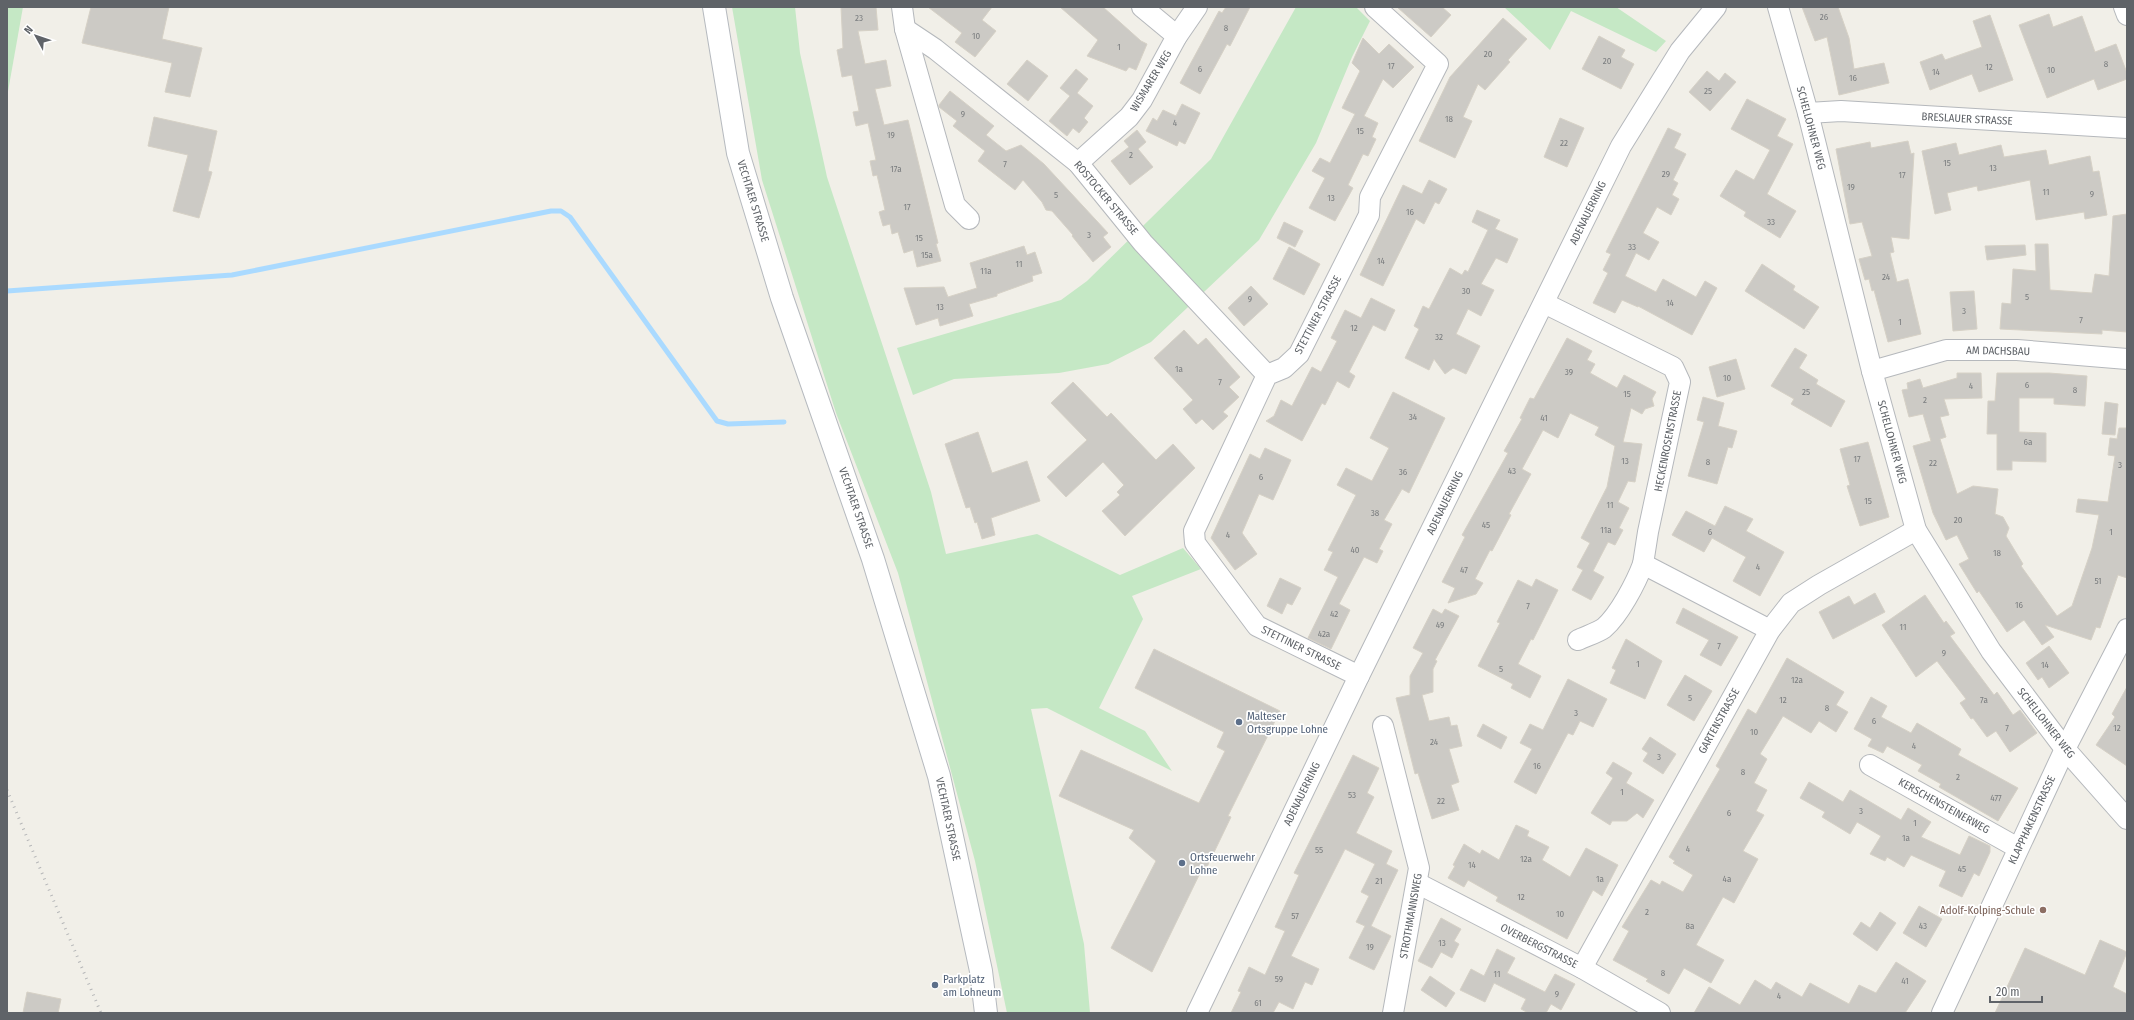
<svg xmlns="http://www.w3.org/2000/svg" width="2134" height="1020" font-family="'Fira Sans Condensed',sans-serif">
	<style>
		.green { fill: #c5e8c5 }
		.lines { fill: none; stroke-linecap: round; stroke-linejoin: round }
		.stream { stroke: #aadaff; stroke-width: 5 }
		.building { fill: #cccac5; stroke: #d6d1c6 }
		.street-casing { stroke: #b5b8bc; stroke-width: 22 }
		.secondary-casing { stroke: #b6babf; stroke-width: 24 }
		.street { stroke: #fff; stroke-width: 20 }
		.secondary { stroke: #fff; stroke-width: 22 }
		.rail { stroke: #b6b7b8; stroke-width: 3; stroke-dasharray: 1 5; stroke-linecap: butt }
		.service-dot { fill: #5c6f8a; stroke: #fff; stroke-width: 1.5 }
		.education-dot { fill: #8d6e63; stroke: #fff; stroke-width: 1.5 }
		.labels { text-anchor: middle; dominant-baseline: central; stroke-width: 3.5; stroke-linejoin: round; paint-order: stroke }
		.number-label { font-size: 9px; fill: #7a7d7f }
		.street-label { font-size: 11px; fill: #5f6368; stroke: #fff }
		.service-label { font-size: 11px; fill: #4e5e75; stroke: #fff; text-anchor: start }
		.education-label { font-size: 11px; fill: #785e54; stroke: #fff; text-anchor: end }
	</style>
	<rect width="100%" height="100%" fill="#f1efe8"/>
	<g class="green">
		<polygon points="7,7 23,7 7,97"/>
		<polygon points="732,7 795,7 800,53 827,177 931,492 946,554 1037,534 1120,575 1183,548 1201,569 1132,596 1143,619 1099,708 1145,731 1172,771 1047,708 1031,709 1084,944 1090,1013 1007,1013 975,861 898,573 836,413 762,180"/>
		<polygon points="1296,7 1356,7 1370,21 1352,57 1316,143 1259,240 1151,342 1108,364 1059,373 954,379 913,395 897,348 1061,300 1087,281 1211,159"/>
		<polygon points="1504,7 1616,7 1666,41 1656,52 1571,11 1550,50"/>
	</g>
	<g class="lines">
		<polyline class="stream" points="7,291 232,275 551,211 561,211 570,217 717,421 728,424 784,422"/>
	</g>
	<g class="building">
		<polygon points="91,7 169,7 162,39 202,48 190,97 165,92 172,63 82,43"/>
		<polygon points="841,7 876,7 878,30 858,31 865,64 886,60 891,86 875,89 884,125 908,120 938,243 936,244 941,261 917,267 913,250 904,253 898,232 892,234 890,224 883,226 879,212 885,210 877,175 873,176 870,161 876,160 868,123 856,126 853,112 859,111 852,75 842,77 837,50 843,48"/>
		<polygon points="928,7 992,7 982,20 996,31 975,57 955,42 962,33"/>
		<polygon points="1060,7 1103,7 1141,41 1147,44 1136,70 1129,67 1126,71 1087,56 1098,40"/>
		<polygon points="1226,7 1250,7 1230,46 1227,44 1200,94 1180,83 1219,11 1222,13"/>
		<polygon points="1397,7 1442,7 1451,15 1431,37"/>
		<polygon points="1802,7 1838,7 1849,38 1854,69 1884,63 1889,83 1839,95 1827,37 1815,41"/>
		<polygon points="2049,14 2053,27 2082,16 2095,52 2116,44 2127,73 2127,79 2098,90 2094,79 2047,98 2019,25"/>
		<polygon points="1990,15 2013,80 1979,92 1972,74 1930,90 1920,62 1942,54 1945,60 1982,47 1973,21"/>
		<polygon points="1503,18 1527,39 1508,60 1510,62 1485,90 1478,84 1463,117 1472,121 1455,158 1419,141 1450,77"/>
		<polygon points="1599,36 1625,50 1621,57 1634,64 1621,89 1582,69"/>
		<polygon points="1363,38 1379,54 1389,44 1414,67 1393,88 1383,79 1364,116 1378,123 1372,137 1376,139 1368,156 1363,154 1348,185 1353,188 1335,221 1309,208 1325,178 1312,171 1320,158 1330,163 1355,114 1342,108 1360,71 1352,63"/>
		<polygon points="1027,60 1048,76 1028,101 1007,84"/>
		<polygon points="1076,69 1088,79 1077,93 1093,106 1084,118 1088,122 1079,133 1073,128 1067,136 1049,121 1070,96 1060,88"/>
		<polygon points="1707,71 1719,81 1725,73 1736,82 1710,111 1689,92"/>
		<polygon points="950,91 994,126 986,135 1006,151 1021,145 1044,164 1108,233 1103,237 1111,247 1093,262 1072,236 1073,235 1052,211 1046,210 1042,202 1023,180 1015,190 978,161 985,151 953,126 957,121 939,107 939,105"/>
		<polygon points="1747,99 1786,119 1777,136 1793,144 1767,194 1796,211 1780,238 1744,216 1746,212 1720,196 1736,170 1754,180 1770,150 1731,129"/>
		<polygon points="1182,104 1200,113 1185,144 1179,141 1177,146 1146,131 1153,118 1157,121 1163,110 1176,116"/>
		<polygon points="154,117 217,131 208,171 212,172 199,218 173,211 188,155 148,146"/>
		<polygon points="1560,118 1584,128 1567,167 1544,157"/>
		<polygon points="1668,128 1681,134 1674,148 1686,154 1673,180 1678,183 1672,195 1679,199 1671,215 1657,207 1643,233 1659,242 1649,260 1636,253 1625,276 1656,292 1663,279 1696,297 1705,281 1717,288 1692,335 1638,306 1638,307 1622,300 1615,313 1593,303 1608,273 1603,270 1611,254 1606,252"/>
		<polygon points="1137,130 1146,142 1138,149 1153,167 1130,185 1111,161 1129,147 1124,141"/>
		<polygon points="1908,141 1911,154 1914,153 1909,239 1891,237 1894,252 1890,253 1897,282 1908,279 1921,334 1888,342 1874,290 1872,291 1869,279 1865,280 1859,259 1872,256 1862,222 1850,224 1836,149 1870,142 1871,148"/>
		<polygon points="1956,143 1959,155 2001,145 2004,157 2046,150 2049,165 2090,156 2093,172 2099,171 2107,215 2085,219 2084,212 2036,220 2030,180 1978,191 1977,186 1947,193 1951,210 1935,214 1922,151"/>
		<polygon points="1429,180 1447,189 1439,204 1435,202 1424,224 1416,219 1383,286 1360,275 1403,185 1422,194"/>
		<polygon points="1477,210 1500,220 1495,229 1518,239 1507,263 1496,258 1481,284 1494,290 1481,316 1468,309 1456,334 1480,346 1466,374 1453,368 1445,374 1434,359 1429,370 1405,358 1419,329 1414,326 1423,306 1429,309 1450,268 1462,275 1465,270 1468,272 1488,230 1472,222"/>
		<polygon points="2127,214 2127,332 2102,330 2102,334 2000,329 2002,303 2011,304 2013,269 2036,271 2035,244 2048,244 2050,290 2092,293 2095,274 2109,276 2113,216"/>
		<polygon points="1284,222 1303,231 1295,247 1277,238"/>
		<polygon points="2025,245 2026,255 1987,260 1985,246"/>
		<polygon points="1024,246 1027,255 1035,252 1042,273 1032,276 1033,281 997,294 997,296 969,304 973,316 940,326 938,318 916,325 904,288 944,287 948,297 977,288 970,263"/>
		<polygon points="1289,247 1320,264 1304,295 1273,279"/>
		<polygon points="1762,264 1795,286 1793,290 1819,307 1804,329 1745,291"/>
		<polygon points="1251,286 1268,304 1244,326 1228,308"/>
		<polygon points="1974,291 1977,329 1953,331 1950,292"/>
		<polygon points="1371,298 1395,310 1385,331 1373,325 1349,372 1355,376 1349,388 1337,381 1325,405 1322,403 1302,441 1266,421 1274,416 1281,400 1292,406 1312,367 1321,372 1337,341 1331,338 1345,310 1361,318"/>
		<polygon points="1184,330 1198,345 1206,338 1240,377 1229,387 1239,397 1223,412 1228,416 1213,430 1202,419 1196,424 1183,409 1193,400 1154,358"/>
		<polygon points="1567,338 1592,351 1587,360 1595,364 1590,373 1617,388 1624,375 1656,392 1652,399 1654,406 1645,409 1642,414 1631,408 1623,442 1642,444 1635,482 1628,481 1618,502 1629,508 1619,528 1623,530 1615,545 1608,542 1593,571 1604,577 1591,600 1572,590 1583,570 1577,567 1590,543 1581,538 1607,487 1615,446 1595,435 1599,427 1570,413 1558,438 1543,430 1522,469 1531,474 1509,514 1511,515 1492,551 1490,550 1475,579 1483,583 1476,594 1448,603 1455,588 1442,582 1465,537 1462,535 1508,453 1504,451 1522,419 1520,418 1530,398 1534,399"/>
		<polygon points="1795,348 1807,355 1799,368 1818,380 1816,384 1845,401 1831,427 1791,404 1794,399 1771,386"/>
		<polygon points="1736,359 1745,389 1717,397 1709,367"/>
		<polygon points="1957,373 1981,373 1982,398 1944,399 1949,415 1940,417 1946,437 1940,439 1957,494 1973,486 1998,489 1995,514 2003,517 2009,528 2006,536 2023,564 2021,566 2057,616 2072,606 2092,548 2099,515 2076,512 2078,499 2108,502 2115,456 2108,455 2110,438 2117,439 2119,428 2127,428 2127,578 2118,575 2100,628 2096,627 2091,640 2045,625 2054,637 2042,645 2024,620 2007,632 1979,591 1977,593 1959,564 1969,559 1957,535 1946,540 1933,513 1913,446 1931,441 1923,414 1909,417 1902,390 1908,389 1907,383 1920,379 1923,388 1957,378"/>
		<polygon points="1997,373 2049,373 2087,376 2085,406 2054,404 2054,398 2019,398 2019,432 2046,433 2046,462 2012,461 2012,470 1997,470 1997,434 1987,434 1988,401 1995,401"/>
		<polygon points="1073,382 1107,417 1111,413 1156,460 1173,444 1195,468 1125,536 1102,511 1120,495 1117,492 1124,485 1103,462 1066,497 1047,477 1087,440 1051,403"/>
		<polygon points="1393,392 1445,418 1409,493 1402,489 1384,520 1392,524 1379,549 1383,551 1377,563 1364,557 1339,604 1350,610 1331,649 1308,638 1338,577 1324,570 1333,552 1328,550 1356,495 1337,485 1346,468 1372,481 1389,448 1370,438"/>
		<polygon points="1703,397 1724,403 1718,426 1737,431 1732,448 1728,447 1717,484 1688,476 1704,422 1697,420"/>
		<polygon points="2105,402 2118,404 2115,435 2102,434"/>
		<polygon points="978,432 992,473 1027,461 1040,501 991,518 995,535 982,539 977,522 975,523 970,507 966,508 945,444"/>
		<polygon points="1868,442 1889,517 1860,526 1847,486 1850,485 1840,449"/>
		<polygon points="1265,448 1291,460 1273,500 1259,494 1242,533 1257,554 1235,570 1211,538 1250,454 1260,459"/>
		<polygon points="1725,506 1753,519 1746,531 1784,552 1760,596 1733,581 1746,557 1712,538 1704,552 1672,535 1686,511 1715,526"/>
		<polygon points="1280,578 1301,588 1292,605 1287,603 1282,614 1267,606"/>
		<polygon points="1536,579 1558,590 1533,640 1531,639 1518,664 1541,676 1530,698 1511,688 1513,684 1478,666 1500,623 1497,622 1518,580 1532,587"/>
		<polygon points="1875,593 1885,612 1833,639 1819,612 1849,596 1854,605"/>
		<polygon points="1925,595 1944,623 1946,621 1955,633 1950,636 1994,695 1997,692 2013,715 2020,710 2037,733 2010,752 1996,731 1987,737 1973,718 1971,719 1960,703 1966,699 1937,661 1916,677 1882,625"/>
		<polygon points="1683,608 1738,637 1721,666 1700,655 1709,640 1676,623"/>
		<polygon points="1433,609 1442,614 1445,609 1459,616 1435,660 1437,661 1433,669 1433,692 1422,695 1429,721 1449,717 1451,726 1457,725 1462,746 1449,749 1459,782 1451,785 1459,810 1432,819 1418,773 1415,774 1396,698 1410,695 1410,676 1423,653 1413,648"/>
		<polygon points="1626,639 1662,661 1645,699 1610,683 1616,670 1612,668"/>
		<polygon points="2049,646 2069,673 2049,688 2042,677 2038,680 2026,663"/>
		<polygon points="1154,649 1280,711 1228,816 1231,817 1206,869 1203,867 1152,972 1111,948 1156,861 1129,838 1134,830 1059,796 1081,750 1199,803 1225,751 1217,747 1224,732 1135,688"/>
		<polygon points="1787,658 1844,692 1836,705 1848,712 1836,732 1819,721 1811,733 1783,716 1760,754 1767,759 1754,783 1767,790 1756,811 1764,815 1743,851 1758,859 1734,903 1723,897 1696,945 1724,960 1711,983 1684,968 1669,994 1646,981 1648,979 1613,960 1629,931 1622,927 1651,880 1660,885 1662,881 1683,892 1693,875 1673,863 1675,861 1669,857 1720,769 1716,766 1748,709 1756,714"/>
		<polygon points="1685,675 1712,691 1694,721 1667,705"/>
		<polygon points="1568,679 1607,699 1593,727 1580,721 1573,735 1568,733 1536,794 1514,782 1532,749 1520,743 1530,724 1543,730"/>
		<polygon points="2127,687 2127,766 2096,745 2115,717 2112,714"/>
		<polygon points="1871,697 1887,706 1881,717 1911,733 1917,723 1961,749 1958,755 2018,788 1998,821 1939,787 1941,784 1918,771 1922,765 1887,746 1883,753 1868,746 1872,739 1854,729"/>
		<polygon points="1483,724 1507,737 1501,749 1477,736"/>
		<polygon points="1650,737 1676,754 1663,774 1643,761 1648,753 1642,749"/>
		<polygon points="1353,755 1379,768 1367,793 1374,797 1356,833 1392,851 1386,864 1398,870 1371,926 1391,936 1374,970 1349,958 1365,926 1356,922 1369,896 1361,892 1375,864 1345,849 1291,956 1319,969 1312,985 1305,982 1293,1009 1279,1002 1273,1013 1231,1013 1241,992 1238,991 1249,967 1265,975 1285,931 1275,927 1299,875 1294,873"/>
		<polygon points="1613,762 1632,773 1626,783 1654,800 1643,818 1637,813 1627,821 1612,821 1610,825 1591,813 1613,778 1606,773"/>
		<polygon points="1809,782 1843,802 1850,790 1901,820 1908,808 1931,822 1921,837 1960,855 1969,836 1990,846 1990,852 1979,876 1974,873 1962,897 1939,886 1946,871 1911,855 1904,867 1887,857 1885,861 1870,854 1881,836 1857,822 1850,834 1822,817 1825,812 1800,798"/>
		<polygon points="1516,825 1529,831 1527,836 1549,847 1542,860 1570,877 1586,848 1618,865 1602,896 1593,890 1567,939 1496,901 1498,897 1468,880 1464,887 1448,878 1455,866 1453,865 1464,844 1480,854 1482,850 1499,860"/>
		<polygon points="1919,906 1942,919 1926,947 1903,933"/>
		<polygon points="1880,912 1896,923 1877,951 1853,934 1861,922 1870,928"/>
		<polygon points="1441,918 1461,929 1454,941 1459,944 1452,958 1441,952 1432,968 1418,961"/>
		<polygon points="2100,940 2127,952 2113,987 2127,994 2127,1013 1995,1013 2025,948 2085,975"/>
		<polygon points="1497,949 1515,958 1507,973 1545,992 1555,974 1575,984 1561,1010 1551,1004 1546,1013 1528,1013 1521,1009 1526,999 1494,983 1485,1002 1460,990 1471,969 1484,976"/>
		<polygon points="1896,962 1926,981 1905,1013 1694,1013 1709,987 1740,1005 1755,980 1771,990 1776,982 1802,997 1810,983 1849,1004 1859,985 1876,993"/>
		<polygon points="1430,976 1455,993 1446,1007 1421,990"/>
		<polygon points="27,992 61,999 58,1013 23,1013"/>
	</g>
	<g class="lines">
		<g class="street-casing">
			<g id="street">
				<polyline points="902,7 905,29 955,205 969,219"/>
				<polyline points="1142,7 1177,36"/>
				<polyline points="1778,7 1808,113 1872,371 1916,530 1991,651 2065,749 2127,819"/>
				<polyline points="2124,7 2127,15"/>
				<polyline points="905,29 935,49 1078,163 1143,243 1267,375"/>
				<polyline points="1808,113 1841,111 2127,128"/>
				<polyline points="1078,163 1129,117 1142,100 1177,36 1197,7"/>
				<polyline points="1544,303 1673,367 1680,382 1648,532 1643,564 1770,630"/>
				<polyline points="1872,371 1946,350 2017,350 2127,359"/>
				<path d="M1578 640C1586 636 1597 633 1604 628 1619 615 1636 583 1643 564"/>
				<polyline points="1359,676 1257,626 1195,543 1194,531 1267,375 1284,368 1299,354 1369,215 1370,197 1438,64 1375,7"/>
				<polyline points="1383,726 1419,868 1393,1013"/>
				<polyline points="1870,765 2018,848"/>
				<polyline points="1417,883 1582,968 1660,1013"/>
				<polyline points="1582,968 1770,630 1791,603 1819,585 1916,530"/>
				<polyline points="1197,1013 1359,676 1621,146 1680,51 1716,7"/>
				<polyline points="1942,1013 2065,749 2127,629"/>
			</g>
		</g>
		<g class="secondary-casing">
			<polyline id="secondary" points="714,7 738,153 782,298 873,559 939,776 981,971 986,1013"/>
		</g>
		<use href="#street" class="street"/>
		<use href="#secondary" class="secondary"/>
		<polyline class="rail" points="7,790 101,1013"/>
	</g>
	<g class="service-dot">
		<circle cx="1239" cy="722" r="4"/>
		<circle cx="1182" cy="863" r="4"/>
		<circle cx="935" cy="985" r="4"/>
	</g>
	<circle class="education-dot" cx="2043" cy="910" r="4"/>
	<g class="labels">
		<g class="number-label">
			<text x="1824" y="17">26</text>
			<text x="859" y="18">23</text>
			<text x="1226" y="28">8</text>
			<text x="976" y="36">10</text>
			<text x="1119" y="47">1</text>
			<text x="1488" y="54">20</text>
			<text x="1607" y="61">20</text>
			<text x="2106" y="64">8</text>
			<text x="1391" y="66">17</text>
			<text x="1989" y="67">12</text>
			<text x="1200" y="69">6</text>
			<text x="2051" y="70">10</text>
			<text x="1936" y="72">14</text>
			<text x="1853" y="78">16</text>
			<text x="1708" y="91">25</text>
			<text x="963" y="114">9</text>
			<text x="1449" y="119">18</text>
			<text x="1175" y="123">4</text>
			<text x="1360" y="131">15</text>
			<text x="891" y="135">19</text>
			<text x="1564" y="143">22</text>
			<text x="1131" y="155">2</text>
			<text x="1947" y="163">15</text>
			<text x="1005" y="164">7</text>
			<text x="1993" y="168">13</text>
			<text x="896" y="169">17a</text>
			<text x="1666" y="174">29</text>
			<text x="1902" y="175">17</text>
			<text x="1851" y="187">19</text>
			<text x="2046" y="192">11</text>
			<text x="2092" y="194">9</text>
			<text x="1056" y="195">5</text>
			<text x="1331" y="198">13</text>
			<text x="907" y="207">17</text>
			<text x="1410" y="212">16</text>
			<text x="1771" y="222">33</text>
			<text x="1089" y="235">3</text>
			<text x="919" y="238">15</text>
			<text x="1632" y="247">33</text>
			<text x="927" y="255">15a</text>
			<text x="1381" y="261">14</text>
			<text x="1019" y="264">11</text>
			<text x="986" y="271">11a</text>
			<text x="1886" y="277">24</text>
			<text x="1466" y="291">30</text>
			<text x="2027" y="297">5</text>
			<text x="1250" y="299">9</text>
			<text x="1670" y="303">14</text>
			<text x="940" y="307">13</text>
			<text x="1964" y="311">3</text>
			<text x="2081" y="320">7</text>
			<text x="1900" y="322">1</text>
			<text x="1354" y="328">12</text>
			<text x="1439" y="337">32</text>
			<text x="1179" y="369">1a</text>
			<text x="1569" y="372">39</text>
			<text x="1727" y="378">10</text>
			<text x="1220" y="382">7</text>
			<text x="2027" y="385">6</text>
			<text x="1971" y="386">4</text>
			<text x="2075" y="390">8</text>
			<text x="1806" y="392">25</text>
			<text x="1627" y="394">15</text>
			<text x="1925" y="400">2</text>
			<text x="1413" y="417">34</text>
			<text x="1544" y="418">41</text>
			<text x="2028" y="442">6a</text>
			<text x="1857" y="459">17</text>
			<text x="1625" y="461">13</text>
			<text x="1708" y="462">8</text>
			<text x="1933" y="463">22</text>
			<text x="2120" y="465">3</text>
			<text x="1512" y="471">43</text>
			<text x="1403" y="472">36</text>
			<text x="1261" y="477">6</text>
			<text x="1868" y="501">15</text>
			<text x="1610" y="505">11</text>
			<text x="1375" y="513">38</text>
			<text x="1958" y="520">20</text>
			<text x="1486" y="525">45</text>
			<text x="1606" y="530">11a</text>
			<text x="1710" y="532">6</text>
			<text x="2111" y="532">1</text>
			<text x="1228" y="535">4</text>
			<text x="1355" y="550">40</text>
			<text x="1997" y="553">18</text>
			<text x="1758" y="567">4</text>
			<text x="1464" y="570">47</text>
			<text x="2098" y="581">51</text>
			<text x="2019" y="605">16</text>
			<text x="1528" y="606">7</text>
			<text x="1334" y="614">42</text>
			<text x="1440" y="625">49</text>
			<text x="1903" y="627">11</text>
			<text x="1324" y="634">42a</text>
			<text x="1719" y="646">7</text>
			<text x="1944" y="653">9</text>
			<text x="1638" y="664">1</text>
			<text x="2045" y="665">14</text>
			<text x="1501" y="669">5</text>
			<text x="1797" y="680">12a</text>
			<text x="1690" y="698">5</text>
			<text x="1783" y="700">12</text>
			<text x="1984" y="700">7a</text>
			<text x="1827" y="708">8</text>
			<text x="1576" y="713">3</text>
			<text x="1874" y="721">6</text>
			<text x="2007" y="728">7</text>
			<text x="2117" y="728">12</text>
			<text x="1754" y="732">10</text>
			<text x="1434" y="742">24</text>
			<text x="1914" y="746">4</text>
			<text x="1659" y="757">3</text>
			<text x="1537" y="766">16</text>
			<text x="1743" y="772">8</text>
			<text x="1958" y="777">2</text>
			<text x="1622" y="792">1</text>
			<text x="1352" y="795">53</text>
			<text x="1996" y="798">477</text>
			<text x="1441" y="801">22</text>
			<text x="1861" y="811">3</text>
			<text x="1729" y="813">6</text>
			<text x="1915" y="823">1</text>
			<text x="1906" y="838">1a</text>
			<text x="1688" y="849">4</text>
			<text x="1319" y="850">55</text>
			<text x="1526" y="859">12a</text>
			<text x="1472" y="865">14</text>
			<text x="1962" y="869">45</text>
			<text x="1600" y="879">1a</text>
			<text x="1727" y="879">4a</text>
			<text x="1379" y="881">21</text>
			<text x="1521" y="897">12</text>
			<text x="1647" y="912">2</text>
			<text x="1560" y="914">10</text>
			<text x="1295" y="916">57</text>
			<text x="1690" y="926">8a</text>
			<text x="1923" y="926">43</text>
			<text x="1442" y="943">13</text>
			<text x="1370" y="947">19</text>
			<text x="1663" y="973">8</text>
			<text x="1497" y="974">11</text>
			<text x="1279" y="979">59</text>
			<text x="1905" y="981">41</text>
			<text x="1557" y="994">9</text>
			<text x="1779" y="996">4</text>
			<text x="1258" y="1003">61</text>
		</g>
		<g class="street-label">
			<text transform="translate(1151 81) rotate(-59)">WISMARER WEG</text>
			<text transform="translate(1967 119) rotate(3)">BRESLAUER STRASSE</text>
			<text transform="translate(1811 128) rotate(75)">SCHELLOHNER WEG</text>
			<text transform="translate(1106 198) rotate(50)">ROSTOCKER STRASSE</text>
			<text transform="translate(753 201) rotate(73)">VECHTAER STRASSE</text>
			<text transform="translate(1588 213) rotate(-64)">ADENAUERRING</text>
			<text transform="translate(1318 315) rotate(-62)">STETTINER STRASSE</text>
			<text transform="translate(1998 351) rotate(1)">AM DACHSBAU</text>
			<text transform="translate(1668 441) rotate(-79)">HECKENROSENSTRASSE</text>
			<text transform="translate(1892 442) rotate(75)">SCHELLOHNER WEG</text>
			<text transform="translate(1445 503) rotate(-64)">ADENAUERRING</text>
			<text transform="translate(856 508) rotate(71)">VECHTAER STRASSE</text>
			<text transform="translate(1301 648) rotate(26)">STETTINER STRASSE</text>
			<text transform="translate(1719 721) rotate(-61)">GARTENSTRASSE</text>
			<text transform="translate(2046 723) rotate(52)">SCHELLOHNER WEG</text>
			<text transform="translate(1302 794) rotate(-64)">ADENAUERRING</text>
			<text transform="translate(1944 806) rotate(29)">KERSCHENSTEINERWEG</text>
			<text transform="translate(948 819) rotate(78)">VECHTAER STRASSE</text>
			<text transform="translate(2032 820) rotate(-65)">KLAPPHAKENSTRASSE</text>
			<text transform="translate(1411 916) rotate(-80)">STROTHMANNSWEG</text>
			<text transform="translate(1539 946) rotate(27)">OVERBERGSTRASSE</text>
		</g>
		<g class="service-label">
			<text x="1247" y="716">Malteser<tspan x="1247" dy="13">Ortsgruppe Lohne</tspan></text>
			<text x="1190" y="857">Ortsfeuerwehr<tspan x="1190" dy="13">Lohne</tspan></text>
			<text x="943" y="979">Parkplatz<tspan x="943" dy="13">am Lohneum</tspan></text>
		</g>
		<g class="education-label">
			<text x="2035" y="910">Adolf-Kolping-Schule</text>
		</g>
	</g>
	<rect width="2134" height="1020" fill="none" stroke="#5f6368" stroke-width="16"/>
	<g transform="translate(36 36) rotate(310)" stroke="#ffffff" stroke-width="3" paint-order="stroke">
	<path d="M0-3L7 15L0 10L-7 15Z" fill="#5f6368"/>
	<text y="-6" font-size="11" font-weight="bold" text-anchor="middle" fill="#5f6368">N</text>
	</g>
	<path d="M1990 996v6h52v-6" fill="none" stroke="#5f6368" stroke-width="2"/>
	<text x="1996" y="996" font-size="12" fill="#5f6368" stroke="#ffffff" stroke-width="3" paint-order="stroke">20 m</text>
</svg>
